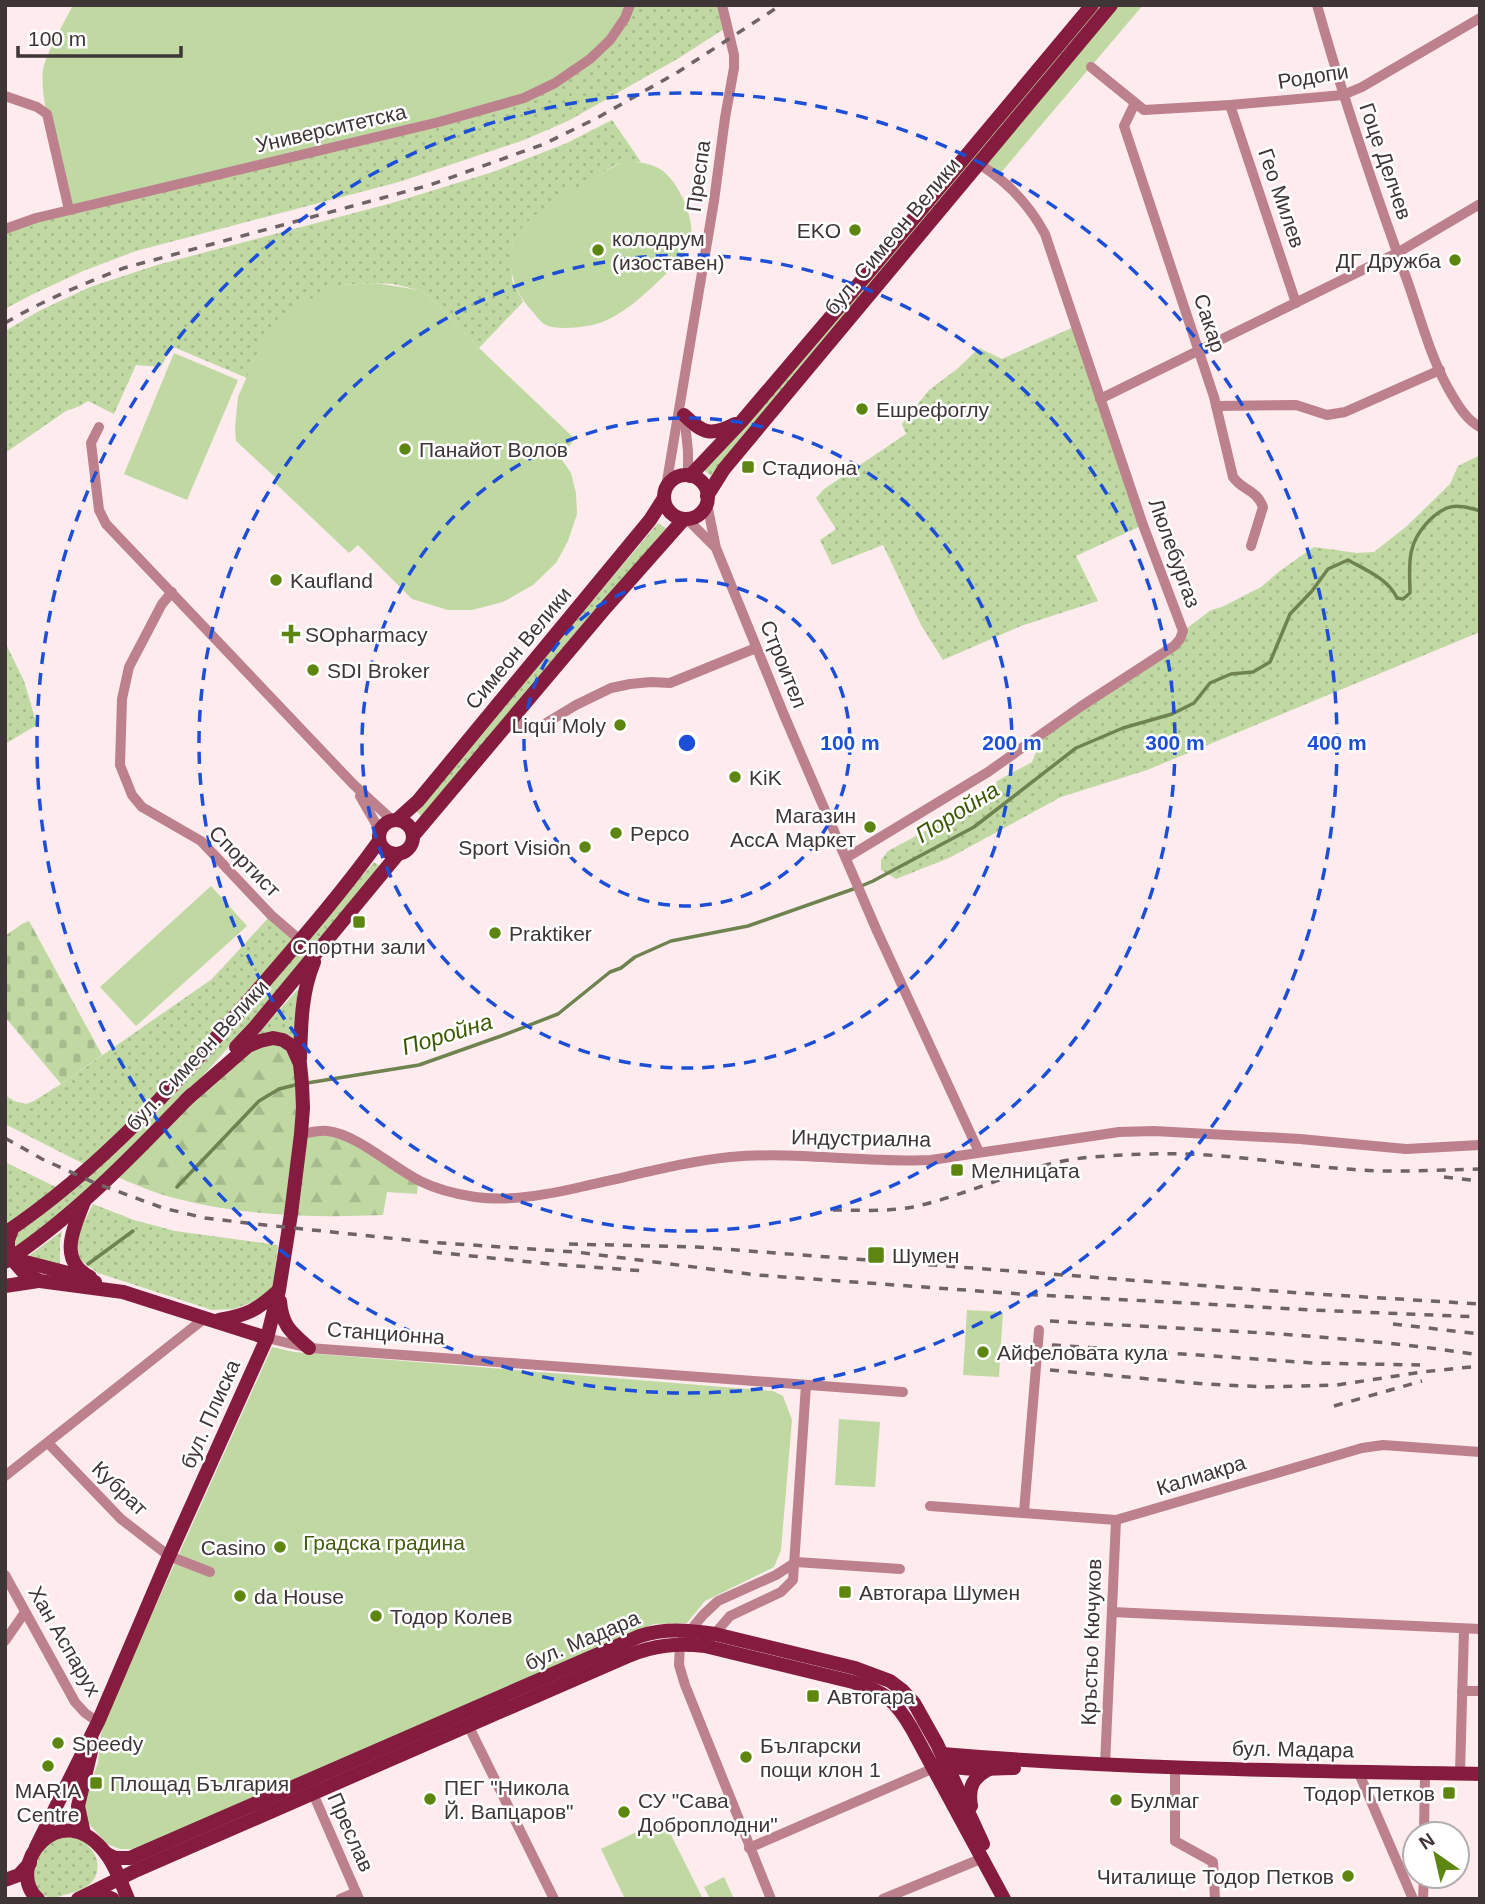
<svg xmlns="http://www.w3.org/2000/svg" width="1485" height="1904" font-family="Helvetica,sans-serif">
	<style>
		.grass { fill: url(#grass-dots) }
		.forest { fill: url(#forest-firs) }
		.cemetery { fill: url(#cemetery-stones) }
		.green { fill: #c0d9a3 }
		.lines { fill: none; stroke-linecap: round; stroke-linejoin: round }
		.stream { stroke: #6f8350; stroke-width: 3.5 }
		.minor { stroke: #bd818e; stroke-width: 10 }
		.major { stroke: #851c40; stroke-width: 14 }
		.rail { stroke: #6f6365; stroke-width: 3.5; stroke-dasharray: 9 9; stroke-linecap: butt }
		.ring { fill: none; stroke: #1d4ed8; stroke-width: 3.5; stroke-dasharray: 12 9 }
		.poi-dot { fill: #5d8610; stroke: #fff; stroke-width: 2.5 }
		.labels { text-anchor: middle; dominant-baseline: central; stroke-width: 5; stroke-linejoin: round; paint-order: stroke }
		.street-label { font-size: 21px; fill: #3f3436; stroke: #fff }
		.poi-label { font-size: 21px; fill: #3f3436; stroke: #fff; text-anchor: start }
		.park-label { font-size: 21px; fill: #415e0d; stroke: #fff }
		.water-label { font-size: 23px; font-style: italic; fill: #3b5803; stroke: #fff }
		.centre { fill: #1d4ed8; stroke: #fff; stroke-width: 3.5 }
		.ring-label { font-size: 21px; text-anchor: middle; font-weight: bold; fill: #1d4ed8; stroke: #fff; stroke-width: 5; stroke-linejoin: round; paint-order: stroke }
	</style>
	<defs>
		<pattern id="grass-dots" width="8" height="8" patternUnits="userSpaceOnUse" patternTransform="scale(1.75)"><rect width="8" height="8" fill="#c0d9a3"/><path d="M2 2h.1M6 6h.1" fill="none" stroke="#a6bb8d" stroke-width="1.8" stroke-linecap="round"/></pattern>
		<pattern id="forest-firs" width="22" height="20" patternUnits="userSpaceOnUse" patternTransform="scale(1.75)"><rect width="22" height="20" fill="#c0d9a3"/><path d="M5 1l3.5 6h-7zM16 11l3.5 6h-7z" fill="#a6bb8d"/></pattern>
		<pattern id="cemetery-stones" width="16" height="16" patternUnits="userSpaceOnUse" patternTransform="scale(1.75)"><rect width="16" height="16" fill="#c0d9a3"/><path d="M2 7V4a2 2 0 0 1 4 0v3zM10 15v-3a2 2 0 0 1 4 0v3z" fill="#a6bb8d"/></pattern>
	</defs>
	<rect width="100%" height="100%" fill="#fdebee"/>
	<g class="grass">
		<polygon points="635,5 722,5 727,27 679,58 568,121 524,140 399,182 136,251 83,271 31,295 5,309 5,229"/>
		<polygon points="1097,5 1106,5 711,476 704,470"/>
		<polygon points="612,120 641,162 617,164 555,202 521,230 513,243 511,256 512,280 523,302 479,348 429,296 419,290 393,284 375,283 344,285 259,349 247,378 171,346 161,367 136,365 114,414 88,401 80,406 66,411 5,453 5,331 39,311 90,287 157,265 392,203 493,172 567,143"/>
		<polygon points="1076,326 1143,525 1076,556 1098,601 1021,626 943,660 921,625 883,545 832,565 820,540 836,529 816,498 824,489 906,434 902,424 929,390 957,369 979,348 1002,359"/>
		<polygon points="1480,455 1480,632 1147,770 1061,797 949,858 896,879 881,870 881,860 888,851 992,795 997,781 1032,762 1036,752 1027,745 1152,661 1183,631 1211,610 1222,607 1261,587 1281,570 1314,547 1357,553 1374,552 1407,526 1450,484 1458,466"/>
		<polygon points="658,523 666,528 422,817 415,810"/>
		<polygon points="5,642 24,681 37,725 5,744"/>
		<path d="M374 862 381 867C296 967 214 1071 120 1162 86 1193 49 1222 14 1251L5 1233V1162L62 1190 90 1167 5 1124V1095L14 1101 26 1104 34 1101 61 1084 212 979 271 915 300 940 237 1021Z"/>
		<polygon points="298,989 294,1044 255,1037"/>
		<polygon points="93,1204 134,1220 175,1231 278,1245 273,1286 261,1299 234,1309 212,1310 98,1273 79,1259 76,1237"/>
		<polygon points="62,1231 60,1242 60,1268 26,1258"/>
		<path d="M68 1836 82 1839C87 1845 96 1853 97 1861 101 1884 81 1891 64 1895 59 1897 53 1898 48 1897 30 1893 32 1868 39 1856 47 1843 53 1838 68 1836Z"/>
	</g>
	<path class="forest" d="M260 1041 292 1046 301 1134 327 1131 418 1180 417 1194 387 1192 383 1215C314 1218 245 1216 178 1199 155 1194 133 1183 112 1175Z"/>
	<polygon class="cemetery" points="29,921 102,1055 61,1084 5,1017 5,936 22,924"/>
	<g class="green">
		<path d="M73 5H630L610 40 524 98 69 210C62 180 36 91 44 65 51 44 63 25 73 5Z"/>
		<polygon points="1111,5 1143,5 998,176 979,164"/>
		<path d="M629 162C639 162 650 163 660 169 676 178 694 215 691 234 690 240 685 253 681 259 677 264 670 269 666 274 645 294 617 322 587 326 574 328 555 330 544 324 540 321 536 316 533 312 513 292 501 256 520 230 540 205 590 181 618 164Z"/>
		<polygon points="375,283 419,290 429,296 479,348 575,439 560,457 571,473 576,493 577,514 568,541 556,563 533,585 503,602 472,610 448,610 412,599 358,545 349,553 274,482 277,479 236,441 235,427 238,397 259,349 272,332 300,305 325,292 344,285"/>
		<polygon points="174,353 238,380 187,500 124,474"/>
		<polygon points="211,886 247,926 136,1026 100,987"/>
		<polygon points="967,1310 1003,1312 999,1377 963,1375"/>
		<polygon points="272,1347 294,1352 773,1391 783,1396 792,1420 781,1550 774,1567 705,1601 687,1623 654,1624 135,1849 120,1849 107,1844 89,1824 83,1809 88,1789 98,1763 101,1734 107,1714"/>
		<polygon points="839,1419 880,1422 875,1487 835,1485"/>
		<polygon points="663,1819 703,1899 625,1899 601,1849"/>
		<polygon points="724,1877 734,1899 710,1899 704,1887"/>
	</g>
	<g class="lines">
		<g class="stream">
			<path d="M307 1083 419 1065 501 1036 558 1014 610 972 621 968 635 957 671 941 748 926 859 887 873 881 974 827 1076 748 1123 728 1172 714 1194 703 1210 683 1231 674 1253 672 1270 662 1290 614 1312 591 1328 569 1348 560C1366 570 1388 579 1397 598L1403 599 1410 593C1410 580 1408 562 1412 549 1416 533 1431 515 1447 508 1457 504 1470 508 1480 511"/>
			<polyline points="177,1187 259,1101 279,1089 299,1084"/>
			<polyline points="88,1264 133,1231"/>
		</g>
		<g class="minor">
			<path d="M1317 5C1343 98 1374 189 1407 280 1420 316 1432 363 1452 395 1459 407 1467 420 1480 427"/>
			<polyline points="1091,67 1144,110 1230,105 1343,95 1362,87 1480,18"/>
			<polyline points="5,96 37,107 47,114 69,210"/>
			<path d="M1135 103 1124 126 1214 397 1233 477C1243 491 1256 489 1263 507L1251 546"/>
			<polyline points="1230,105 1296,303"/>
			<polyline points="5,229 36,218 439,122 524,98 555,83 590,59 610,40 625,18 630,5"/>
			<polyline points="1100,399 1397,253 1480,204"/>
			<polyline points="1216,406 1296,405 1327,415 1345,412 1440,370"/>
			<polyline points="684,414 688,451 688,476"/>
			<polyline points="99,427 91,443 99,510 106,524 354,785 392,820"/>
			<polyline points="666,487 714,201 725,118 734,68 734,55 722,5"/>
			<polyline points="707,504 716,548 784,715 877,931 979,1152"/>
			<polyline points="687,519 714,546"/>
			<polyline points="172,592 162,604 129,667 122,699 120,765 132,795 142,807 201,841 271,915 300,940"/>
			<polyline points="511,720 533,729 538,728 576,705 611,688 630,684 651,682 670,683 756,648"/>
			<polyline points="360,796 380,831"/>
			<path d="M846 858 988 772 1080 707 1174 646 1180 639 1183 631 1143 525 1045 234C1029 204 1008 182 979 164"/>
			<path d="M301 1134C309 1133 319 1130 327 1131 357 1134 392 1167 420 1181 438 1190 455 1194 475 1197 509 1202 552 1194 585 1186 633 1176 681 1162 730 1157 797 1151 865 1163 931 1160L1119 1132 1154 1131 1300 1139 1406 1149 1480 1145"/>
			<polyline points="267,1338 309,1348 903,1392"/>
			<polyline points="48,1443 121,1519 169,1556 210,1572"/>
			<polyline points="5,1476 205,1318"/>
			<polyline points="930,1506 1116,1520 1362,1448 1383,1445 1480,1452"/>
			<polyline points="1024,1512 1039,1330"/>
			<polyline points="796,1562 900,1569"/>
			<polyline points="5,1575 75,1702 85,1713 98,1722"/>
			<polyline points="1112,1612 1480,1629"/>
			<polyline points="711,1638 730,1616 781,1592 793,1580 806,1385"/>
			<polyline points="5,1641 25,1612"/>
			<polyline points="1462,1691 1480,1691"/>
			<polyline points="468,1725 554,1899"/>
			<polyline points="1105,1765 1116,1520"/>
			<polyline points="1175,1768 1175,1841 1213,1862 1215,1899"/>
			<polyline points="1358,1771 1413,1899"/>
			<polyline points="1460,1773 1464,1629"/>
			<polyline points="311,1789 359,1899"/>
			<polyline points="1424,1834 1425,1773"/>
			<polyline points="749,1848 934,1768 940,1767"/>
			<polyline points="340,1899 356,1892"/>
			<polyline points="771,1899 685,1685 679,1665 680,1643 703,1615 718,1601 776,1575 796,1562"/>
			<polyline points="883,1899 983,1858"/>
			<polyline points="1423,1899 1424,1876"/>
		</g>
		<g class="major">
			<path d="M684 415C703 433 710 437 735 424"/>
			<circle cx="686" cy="497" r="22"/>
			<polyline points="690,476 742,421 874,266 1092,5"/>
			<polyline points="707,496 724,469 1111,5"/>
			<polyline points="398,819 418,801 650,520 664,498"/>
			<circle cx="396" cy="837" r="17"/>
			<polyline points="413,836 607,606 684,519"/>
			<polyline points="236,1047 255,1027 398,854"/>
			<path d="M300 1059C301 1026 301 993 314 962"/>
			<path d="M84 1202C74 1228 57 1260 90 1277"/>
			<polyline points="12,1229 8,1240 8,1250 11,1258 24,1273 40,1281 123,1292 267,1338"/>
			<path d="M5 1233C101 1169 180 1080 255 993 297 944 341 894 379 841"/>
			<polyline points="10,1258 72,1274 95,1282"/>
			<path d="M5 1262C75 1216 133 1155 191 1095"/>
			<polyline points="5,1286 38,1281"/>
			<path d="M280 1301C282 1326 291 1332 309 1348"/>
			<path d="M219 1320C248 1315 257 1310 278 1291"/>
			<path d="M942 1754C1121 1769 1301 1771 1480 1774"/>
			<path d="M941 1763C963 1772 990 1768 1014 1768"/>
			<path d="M971 1806C968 1788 972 1778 989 1769"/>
			<polyline points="84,1834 78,1806 93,1743"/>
			<polyline points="36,1847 98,1722 169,1556 267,1338 279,1290 291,1214 301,1134 303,1108 302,1084 300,1064 292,1046 283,1040 273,1038 260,1041 248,1046 186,1100"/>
			<path d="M107 1854 115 1858H130L640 1636C664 1628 689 1630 715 1634L855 1668 890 1681 902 1690 914 1703 937 1744 983 1844"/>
			<polyline points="5,1880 19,1875 30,1863"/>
			<path d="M87 1897C97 1895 104 1894 113 1899"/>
			<path d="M38 1899C3 1869 60 1791 107 1855 116 1867 122 1885 128 1899"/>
			<path d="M78 1899 137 1870 628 1656C654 1645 677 1643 705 1646L853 1682C884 1691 896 1701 912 1729L1004 1899"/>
		</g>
		<g class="rail">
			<path d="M5 323C44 300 83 284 124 268L430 185 544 144 597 118 678 72 781 5"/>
			<polyline points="5,1138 42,1159 95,1183 163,1208 205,1218 256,1224 427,1242 576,1252 757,1275 1020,1294 1313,1310 1480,1317"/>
			<polyline points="1444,1177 1480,1181"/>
			<path d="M833 1210C859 1210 887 1212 913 1207 974 1194 1029 1162 1092 1157 1122 1155 1152 1153 1182 1154 1237 1155 1292 1165 1347 1169 1391 1173 1436 1170 1480 1169"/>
			<polyline points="569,1244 697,1247 1300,1293 1480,1304"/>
			<polyline points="433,1252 550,1264 645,1271"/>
			<path d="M1050 1321C1193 1330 1338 1333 1480 1355"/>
			<polyline points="1393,1324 1480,1334"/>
			<polyline points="1052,1345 1314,1363 1420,1365"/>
			<polyline points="1050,1370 1205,1384 1265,1387 1337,1385 1422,1372 1480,1366"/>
			<polyline points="1334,1406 1422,1381"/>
		</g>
	</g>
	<g class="ring">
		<circle cx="687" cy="743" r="163"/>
		<circle cx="687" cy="743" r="325"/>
		<circle cx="687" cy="743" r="488"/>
		<circle cx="687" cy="743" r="650"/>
	</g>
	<g class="poi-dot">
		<circle cx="855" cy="230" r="7"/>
		<circle cx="598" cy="250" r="7"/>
		<circle cx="1455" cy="260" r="7"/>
		<circle cx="862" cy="409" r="7"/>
		<circle cx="405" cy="449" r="7"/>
		<rect x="741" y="460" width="14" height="14" rx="3.5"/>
		<circle cx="276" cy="580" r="7"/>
		<path d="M287.5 623.5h7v7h7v7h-7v7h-7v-7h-7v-7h7z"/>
		<circle cx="313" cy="670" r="7"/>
		<circle cx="620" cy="725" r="7"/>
		<circle cx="735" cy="777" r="7"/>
		<circle cx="870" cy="827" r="7"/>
		<circle cx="616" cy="833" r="7"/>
		<circle cx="585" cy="847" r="7"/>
		<rect x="352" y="915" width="14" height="14" rx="3.5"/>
		<circle cx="495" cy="933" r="7"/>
		<rect x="950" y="1163" width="14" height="14" rx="3.5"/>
		<rect x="867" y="1246" width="18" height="18" rx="3.5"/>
		<circle cx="983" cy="1352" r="7"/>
		<circle cx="280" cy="1547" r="7"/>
		<rect x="838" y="1585" width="14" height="14" rx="3.5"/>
		<circle cx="240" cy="1596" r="7"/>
		<circle cx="376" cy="1616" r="7"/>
		<rect x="806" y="1689" width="14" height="14" rx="3.5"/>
		<circle cx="58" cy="1743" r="7"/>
		<circle cx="746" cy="1757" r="7"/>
		<circle cx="48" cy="1766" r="7"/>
		<rect x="89" y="1776" width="14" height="14" rx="3.5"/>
		<rect x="1442" y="1786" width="14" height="14" rx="3.5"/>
		<circle cx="430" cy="1799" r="7"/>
		<circle cx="1116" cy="1800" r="7"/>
		<circle cx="624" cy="1812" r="7"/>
		<circle cx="1348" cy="1876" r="7"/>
	</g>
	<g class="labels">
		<g class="street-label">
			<text transform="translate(1313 76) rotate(-9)">Родопи</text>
			<text transform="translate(331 128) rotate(-13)">Университетска</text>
			<text transform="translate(1386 161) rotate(71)">Гоце Делчев</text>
			<text transform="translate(698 176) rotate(-82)">Преспа</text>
			<text transform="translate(1282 198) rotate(71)">Гео Милев</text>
			<text transform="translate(892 236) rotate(-50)">бул. Симеон Велики</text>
			<text transform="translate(1210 323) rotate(72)">Сакар</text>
			<text transform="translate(1175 553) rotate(70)">Люлебургаз</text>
			<text transform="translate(518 648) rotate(-50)">Симеон Велики</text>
			<text transform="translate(784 664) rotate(68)">Строител</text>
			<text transform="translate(245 861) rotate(45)">Спортист</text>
			<text transform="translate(197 1055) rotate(-47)">бул. Симеон Велики</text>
			<text transform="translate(861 1138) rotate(1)">Индустриална</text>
			<text transform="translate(386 1333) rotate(4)">Станционна</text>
			<text transform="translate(210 1414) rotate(-66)">бул. Плиска</text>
			<text transform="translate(1201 1475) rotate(-17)">Калиакра</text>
			<text transform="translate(120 1488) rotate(44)">Кубрат</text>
			<text transform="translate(582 1640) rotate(-23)">бул. Мадара</text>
			<text transform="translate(65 1641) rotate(60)">Хан Аспарух</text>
			<text transform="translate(1091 1642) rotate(-88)">Кръстьо Кючуков</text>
			<text transform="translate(1293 1749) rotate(1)">бул. Мадара</text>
			<text transform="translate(351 1832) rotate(66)">Преслав</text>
		</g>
		<g class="poi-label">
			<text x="841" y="230" text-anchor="end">EKO</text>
			<text x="612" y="238">колодрум<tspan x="612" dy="24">(изоставен)</tspan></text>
			<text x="1441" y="260" text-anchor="end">ДГ Дружба</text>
			<text x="876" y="409">Ешрефоглу</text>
			<text x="419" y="449">Панайот Волов</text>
			<text x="762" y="467">Стадиона</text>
			<text x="290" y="580">Kaufland</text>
			<text x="305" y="634">SOpharmacy</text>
			<text x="327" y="670">SDI Broker</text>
			<text x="606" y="725" text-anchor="end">Liqui Moly</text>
			<text x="749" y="777">KiK</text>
			<text x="856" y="815" text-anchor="end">Магазин<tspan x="856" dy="24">АссА Маркет</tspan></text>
			<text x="630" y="833">Pepco</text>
			<text x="571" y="847" text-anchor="end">Sport Vision</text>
			<text x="509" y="933">Praktiker</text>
			<text x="359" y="946" text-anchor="middle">Спортни зали</text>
			<text x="971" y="1170">Мелницата</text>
			<text x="892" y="1255">Шумен</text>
			<text x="997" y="1352">Айфеловата кула</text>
			<text x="266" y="1547" text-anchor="end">Casino</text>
			<text x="859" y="1592">Автогара Шумен</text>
			<text x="254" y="1596">da House</text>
			<text x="390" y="1616">Тодор Колев</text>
			<text x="827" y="1696">Автогара</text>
			<text x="72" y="1743">Speedy</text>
			<text x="760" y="1745">Български<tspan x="760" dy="24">пощи клон 1</tspan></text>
			<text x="110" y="1783">Площад България</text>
			<text x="444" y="1787">ПЕГ "Никола<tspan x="444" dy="24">Й. Вапцаров"</tspan></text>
			<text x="48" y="1790" text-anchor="middle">MARIA<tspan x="48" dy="24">Centre</tspan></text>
			<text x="1435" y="1793" text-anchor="end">Тодор Петков</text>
			<text x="638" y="1800">СУ "Сава<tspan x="638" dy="24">Доброплодни"</tspan></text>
			<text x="1130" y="1800">Булмаг</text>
			<text x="1334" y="1876" text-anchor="end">Читалище Тодор Петков</text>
		</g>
		<g class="park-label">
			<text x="384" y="1542">Градска градина</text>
		</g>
		<g class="water-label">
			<text transform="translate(957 812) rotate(-32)">Поройна</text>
			<text transform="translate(447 1034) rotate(-17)">Поройна</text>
		</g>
	</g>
	<circle cx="687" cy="743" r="10" class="centre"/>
	<g class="ring-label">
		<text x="850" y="750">100 m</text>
		<text x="1012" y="750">200 m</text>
		<text x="1175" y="750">300 m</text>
		<text x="1337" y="750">400 m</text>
	</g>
	<rect width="1485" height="1904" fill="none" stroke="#3f3436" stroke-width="14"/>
	<g transform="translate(1436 1855) rotate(326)"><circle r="33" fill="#ffffff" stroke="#b2aeaf" stroke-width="2"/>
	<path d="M0-5L12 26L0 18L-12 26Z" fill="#5d8610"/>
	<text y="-10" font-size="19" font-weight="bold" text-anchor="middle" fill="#3f3436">N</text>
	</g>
	<path d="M18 46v10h163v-10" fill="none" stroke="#3f3436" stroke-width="3.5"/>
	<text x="28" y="46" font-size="21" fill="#3f3436" stroke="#ffffff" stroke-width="5" paint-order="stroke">100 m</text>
</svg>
